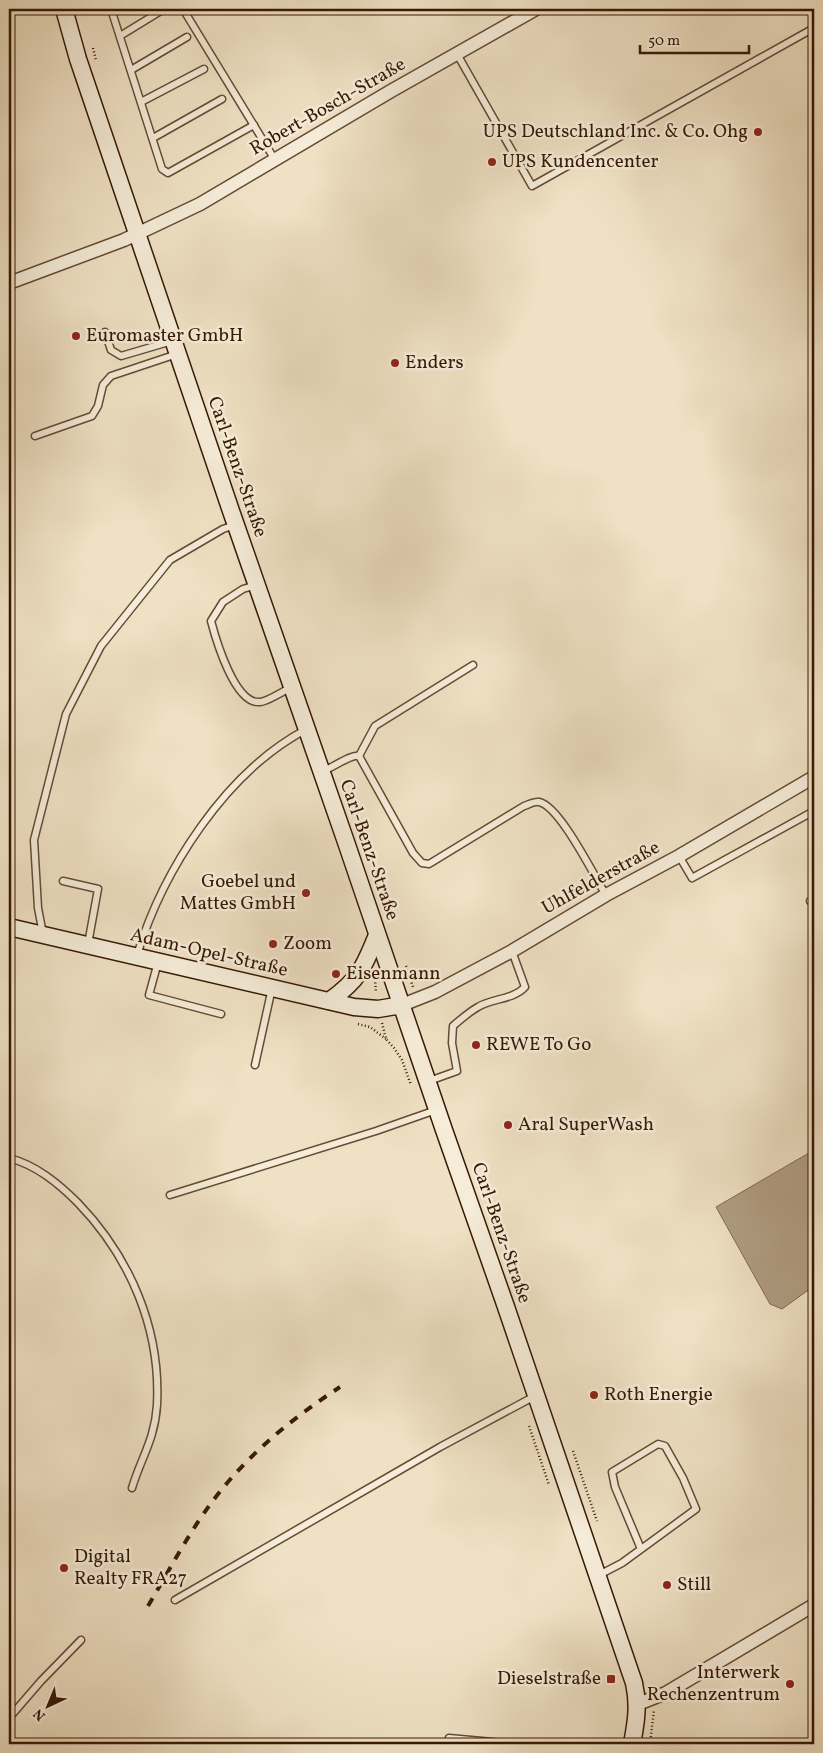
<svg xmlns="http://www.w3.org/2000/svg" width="823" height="1753" font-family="Vollkorn,serif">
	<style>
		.water { fill: #b09d82; stroke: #80684f }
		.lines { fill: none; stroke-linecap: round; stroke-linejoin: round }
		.lane-casing { stroke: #654a33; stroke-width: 9 }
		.street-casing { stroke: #654a33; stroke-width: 15 }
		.secondary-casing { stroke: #371803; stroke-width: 19 }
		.path { stroke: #371803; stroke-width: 2.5; stroke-dasharray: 1 2.5; stroke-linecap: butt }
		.lane { stroke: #f5ecd9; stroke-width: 6 }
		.street { stroke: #f5ecd9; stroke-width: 12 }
		.secondary { stroke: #f5ecd9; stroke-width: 16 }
		.rail { stroke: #371803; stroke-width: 4; stroke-dasharray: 9 9; stroke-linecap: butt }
		.poi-dot { fill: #8f2418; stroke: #f5ecd9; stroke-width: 2 }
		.labels { text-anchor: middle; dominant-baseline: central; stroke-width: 5; stroke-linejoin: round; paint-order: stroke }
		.street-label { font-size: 19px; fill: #371803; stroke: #f5ecd9 }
		.poi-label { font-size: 19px; fill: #371803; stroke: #f5ecd9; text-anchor: start }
	</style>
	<rect width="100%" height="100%" fill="#efe1c4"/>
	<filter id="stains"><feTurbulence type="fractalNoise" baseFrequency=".004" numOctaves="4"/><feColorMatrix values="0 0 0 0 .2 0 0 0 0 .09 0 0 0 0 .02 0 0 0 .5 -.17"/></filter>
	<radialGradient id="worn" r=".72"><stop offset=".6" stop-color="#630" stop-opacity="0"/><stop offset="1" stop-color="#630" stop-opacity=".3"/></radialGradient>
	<polygon class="water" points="814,1150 814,1286 782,1309 770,1304 716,1207"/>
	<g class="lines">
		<g class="lane-casing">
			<g id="lane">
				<polyline points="111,9 162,169 168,173 254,125"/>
				<polyline points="183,9 275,160"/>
				<polyline points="120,36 164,9"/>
				<polyline points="457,54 532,186 814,28"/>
				<polyline points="131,70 187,37"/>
				<polyline points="141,102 204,69"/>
				<polyline points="153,138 222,99"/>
				<polyline points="105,332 111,350 121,356 172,341"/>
				<polyline points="35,436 92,416 98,406 103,385 111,376 177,354"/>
				<path d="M256 585 243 589 223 602 211 621C216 640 235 705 260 702 268 701 284 691 291 687"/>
				<polyline points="359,756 375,726 473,665"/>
				<path d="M323 771C332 768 351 754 359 756L413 853 422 863 429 864 524 806C528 805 534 801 539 802 560 806 594 876 606 895"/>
				<polyline points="679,856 692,878 814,811"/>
				<polyline points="63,881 98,889 88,944"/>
				<polyline points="810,901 814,898"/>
				<polyline points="43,934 38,908 34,840 66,714 101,646 170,560 223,529 235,525"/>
				<path d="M137 955C163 870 225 773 305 730"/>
				<polyline points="158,962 149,995 221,1014"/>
				<polyline points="255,1065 272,988"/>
				<path d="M429 1081 457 1071 452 1043 453 1026C461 1019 469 1012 478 1007 492 998 513 1000 525 987L512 951"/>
				<path d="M9 1158C36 1165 58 1183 78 1203 130 1257 161 1329 157 1405 155 1439 141 1458 132 1488"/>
				<polyline points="170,1195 376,1131 436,1110"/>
				<polyline points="599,1575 622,1563 696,1509 683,1478 665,1446 658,1444 612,1472 615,1487 641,1549"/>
				<polyline points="175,1600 440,1447 535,1396"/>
				<polyline points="9,1718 41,1681 81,1640"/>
				<polyline points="449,1738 515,1744"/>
			</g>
		</g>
		<g class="street-casing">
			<g id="street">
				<polyline points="9,283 124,240 200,204 391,91 536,9"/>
				<polyline points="402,1005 435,992 512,951 606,895 679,856 814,777"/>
				<polyline points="638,1704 666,1693 814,1605"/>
			</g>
		</g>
		<g class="secondary-casing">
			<g id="secondary">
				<path d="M64 9 78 59 231 511 346 842 444 1130 505 1304 634 1683C639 1705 636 1723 632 1744"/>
				<polyline points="9,927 354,1007 378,1009 402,1005"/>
				<path d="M329 1001C359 980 364 967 377 935"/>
			</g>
		</g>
		<g class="path">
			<polyline points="93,48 96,60"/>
			<polyline points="406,966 413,987"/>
			<polyline points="375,979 376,993"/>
			<polyline points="382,1023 386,1039 394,1048 402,1060 411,1085"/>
			<polyline points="358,1024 370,1027 386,1039"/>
			<polyline points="529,1426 549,1485"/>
			<polyline points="573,1451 597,1521"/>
			<polyline points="650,1744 654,1710"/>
		</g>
		<use href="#lane" class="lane"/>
		<use href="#street" class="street"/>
		<use href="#secondary" class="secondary"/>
		<path class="rail" d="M148 1606C169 1571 188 1534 212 1502 247 1455 291 1419 340 1387"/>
	</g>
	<g class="poi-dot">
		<circle cx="758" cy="132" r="5"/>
		<circle cx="492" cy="162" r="5"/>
		<circle cx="76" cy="336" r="5"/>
		<circle cx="395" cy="363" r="5"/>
		<circle cx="306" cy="893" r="5"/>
		<circle cx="273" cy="944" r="5"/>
		<circle cx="336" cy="974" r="5"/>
		<circle cx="476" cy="1045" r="5"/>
		<circle cx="508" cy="1125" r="5"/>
		<circle cx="594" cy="1395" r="5"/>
		<circle cx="64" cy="1568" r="5"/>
		<circle cx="667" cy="1585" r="5"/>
		<rect x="606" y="1674" width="10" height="10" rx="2.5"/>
		<circle cx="790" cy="1684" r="5"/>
	</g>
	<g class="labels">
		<g class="street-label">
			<text transform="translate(328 107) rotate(-30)">Robert-Bosch-Straße</text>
			<text transform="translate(237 467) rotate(71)">Carl-Benz-Straße</text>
			<text transform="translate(369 850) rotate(71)">Carl-Benz-Straße</text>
			<text transform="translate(601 878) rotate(-29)">Uhlfelderstraße</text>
			<text transform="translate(209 953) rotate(13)">Adam-Opel-Straße</text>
			<text transform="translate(501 1233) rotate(71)">Carl-Benz-Straße</text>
		</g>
		<g class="poi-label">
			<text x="748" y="132" text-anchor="end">UPS Deutschland Inc. &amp; Co. Ohg</text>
			<text x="502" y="162">UPS Kundencenter</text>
			<text x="86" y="336">Euromaster GmbH</text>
			<text x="405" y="363">Enders</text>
			<text x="296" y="882" text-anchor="end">Goebel und<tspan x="296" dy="22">Mattes GmbH</tspan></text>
			<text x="283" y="944">Zoom</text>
			<text x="346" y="974">Eisenmann</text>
			<text x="486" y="1045">REWE To Go</text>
			<text x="518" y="1125">Aral SuperWash</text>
			<text x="604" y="1395">Roth Energie</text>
			<text x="74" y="1557">Digital<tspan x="74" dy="22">Realty FRA27</tspan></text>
			<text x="677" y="1585">Still</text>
			<text x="780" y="1673" text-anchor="end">Interwerk<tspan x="780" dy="22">Rechenzentrum</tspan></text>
			<text x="601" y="1679" text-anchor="end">Dieselstraße</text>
		</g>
	</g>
	<rect width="823" height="1753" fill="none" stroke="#efe1c4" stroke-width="30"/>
	<rect x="10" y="10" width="803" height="1733" fill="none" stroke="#371803" stroke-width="2.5"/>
	<rect x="15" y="15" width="793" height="1723" fill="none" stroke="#371803"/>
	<g transform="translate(48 1706) rotate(224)" stroke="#f5ecd9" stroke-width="4" paint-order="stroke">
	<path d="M0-4L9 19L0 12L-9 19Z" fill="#371803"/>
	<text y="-8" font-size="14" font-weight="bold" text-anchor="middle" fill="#371803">N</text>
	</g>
	<path d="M640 45v8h109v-8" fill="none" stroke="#371803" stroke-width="2.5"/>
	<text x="648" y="45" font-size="15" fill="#371803" stroke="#f5ecd9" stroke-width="4" paint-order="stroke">50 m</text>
	<rect width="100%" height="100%" filter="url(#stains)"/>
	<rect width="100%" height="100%" fill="url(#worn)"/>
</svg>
